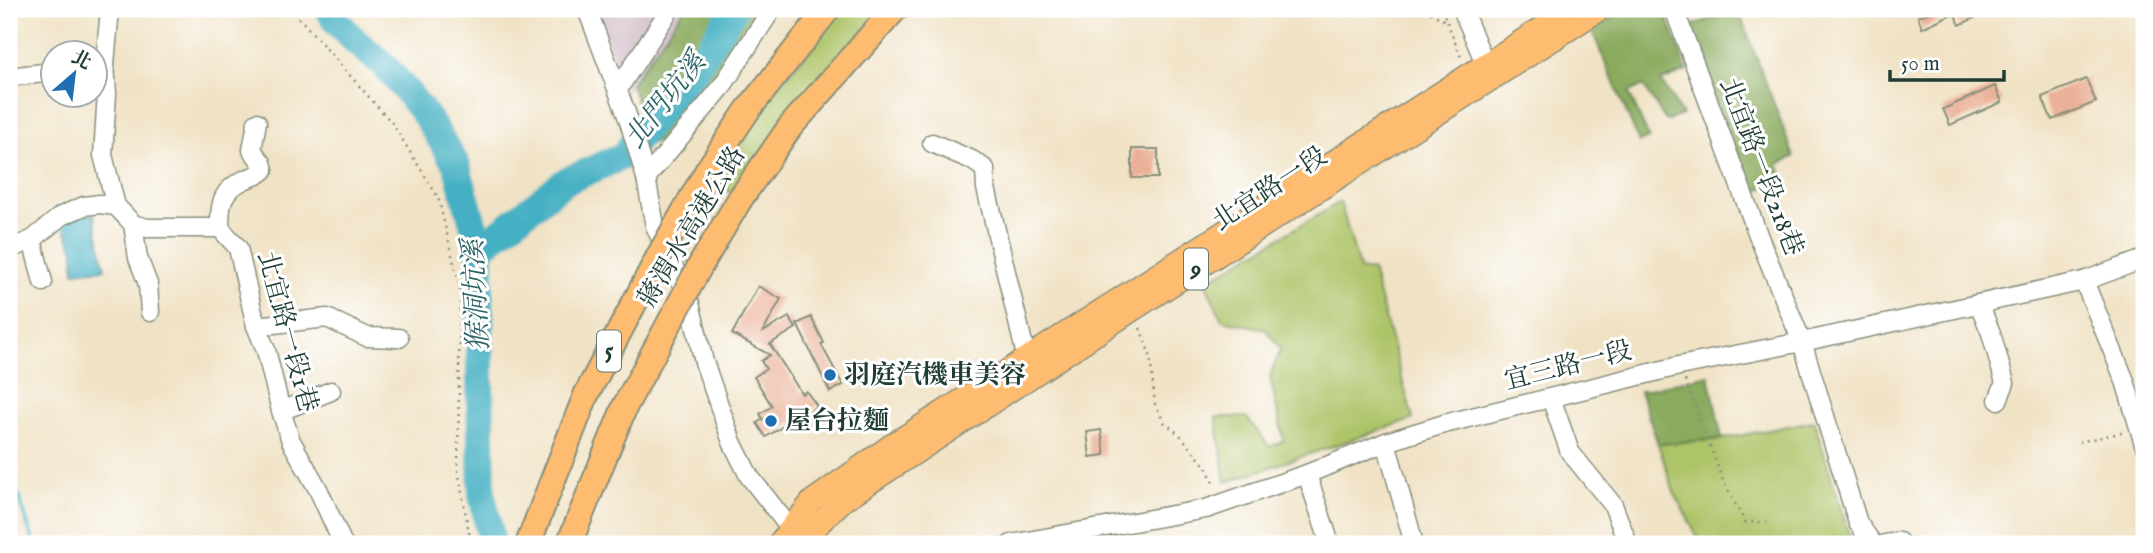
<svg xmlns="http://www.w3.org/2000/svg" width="2153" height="553" font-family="'IM FELL English','Noto Serif TC',serif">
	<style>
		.industrial { fill: #d2bdc7 }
		.green { fill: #aec469; stroke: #66804e; stroke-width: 2 }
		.forest { fill: #8aaa5d; stroke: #547448; stroke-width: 2 }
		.water { fill: #45b0c3; stroke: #32767c; stroke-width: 2 }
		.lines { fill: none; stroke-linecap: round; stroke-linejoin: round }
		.stream { stroke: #45b0c3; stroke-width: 4.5 }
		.river { stroke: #45b0c3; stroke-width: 28 }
		.building { fill: #ebb198 }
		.minor-casing { stroke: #88907c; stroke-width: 21 }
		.major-casing { stroke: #88907c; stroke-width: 24 }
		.highway-casing { stroke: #88907c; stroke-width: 28 }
		.path { stroke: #88907c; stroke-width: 2.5; stroke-dasharray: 2 5; stroke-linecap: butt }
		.minor { stroke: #fff; stroke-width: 18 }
		.major { stroke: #fdbc70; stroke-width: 21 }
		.highway { stroke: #fdbc70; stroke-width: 24 }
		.highway-bridge-casing { stroke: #88907c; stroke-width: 28; stroke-linecap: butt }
		.highway-bridge { stroke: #fdbc70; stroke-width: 24 }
		.poi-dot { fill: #1f6fb2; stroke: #fff; stroke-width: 2.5 }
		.labels { text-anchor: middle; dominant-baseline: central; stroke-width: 6; stroke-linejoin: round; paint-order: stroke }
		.shield { fill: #fff; stroke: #627771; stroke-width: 2 }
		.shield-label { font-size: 24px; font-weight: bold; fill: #1f3d34 }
		.street-label { font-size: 26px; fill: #1f3d34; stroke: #fff }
		.poi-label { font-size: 26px; font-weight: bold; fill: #1f3d34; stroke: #fff; text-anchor: start }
		.water-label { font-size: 28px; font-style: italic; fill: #2c6566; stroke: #fff }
	</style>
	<rect width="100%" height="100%" fill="#fff"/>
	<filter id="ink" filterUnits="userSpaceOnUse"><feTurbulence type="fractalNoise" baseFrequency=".0143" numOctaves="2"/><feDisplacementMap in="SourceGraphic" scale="14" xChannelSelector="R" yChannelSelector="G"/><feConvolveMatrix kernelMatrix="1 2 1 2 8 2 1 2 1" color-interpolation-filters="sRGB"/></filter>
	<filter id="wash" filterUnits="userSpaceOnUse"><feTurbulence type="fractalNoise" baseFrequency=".00686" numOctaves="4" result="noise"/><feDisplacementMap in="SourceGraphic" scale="28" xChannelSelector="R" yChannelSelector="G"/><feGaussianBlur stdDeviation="1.57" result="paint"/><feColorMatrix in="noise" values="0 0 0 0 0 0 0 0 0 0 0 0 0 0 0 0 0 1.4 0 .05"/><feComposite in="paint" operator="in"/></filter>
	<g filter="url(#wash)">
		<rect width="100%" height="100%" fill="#f0e2c5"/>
		<polygon class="industrial" points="595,9 682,9 644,67 626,91"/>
		<g class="green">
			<polygon points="841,9 881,9 730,193 718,174 755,116"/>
			<polygon points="1340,202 1360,271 1372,270 1413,419 1226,482 1216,417 1246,417 1270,447 1284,441 1270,376 1281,349 1265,329 1222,320 1205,282"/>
			<polygon points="1814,421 1852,544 1701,544 1674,492 1658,444 1722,439"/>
		</g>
		<g class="forest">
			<polygon points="684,9 765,9 667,141 650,143 631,84"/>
			<polygon points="1626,9 1664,9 1687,71 1661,81 1682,115 1666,121 1643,85 1629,93 1649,138 1639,142 1592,31"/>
			<polygon points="1738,9 1794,157 1778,164 1784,180 1750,193 1688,27"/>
			<polygon points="1709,375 1722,439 1658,444 1640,391"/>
		</g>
		<polygon class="water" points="80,214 94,214 105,269 74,272 74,250 62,223"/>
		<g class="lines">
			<polyline class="stream" points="9,469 32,537"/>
			<g class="river">
				<polyline points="329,9 335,20 356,42 384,65 407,92 426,116 456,164 480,248 480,382 482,494 492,544"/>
				<polyline points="480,248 564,182 623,156 695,69 734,9"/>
			</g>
		</g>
		<g id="blocks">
			<g class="building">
				<polygon points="1942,9 1993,9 1960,25 1954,13 1922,28 1918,16"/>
				<polygon points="2086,79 2096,102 2052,120 2042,97"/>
				<polygon points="1995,86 2002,102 1950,125 1943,109"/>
				<rect x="1132" y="149" width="26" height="29"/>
				<polygon points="758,286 781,299 763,332 789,317 796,328 770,344 802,394 806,391 817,406 791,424 790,422 766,437 757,423 763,419 760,414 772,406 754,377 766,369 761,361 770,355 732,334"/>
				<polygon points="811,317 824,343 821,344 843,385 830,392 797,324"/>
				<polygon points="1101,430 1105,455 1090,457 1087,432"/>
			</g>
		</g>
	</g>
	<g filter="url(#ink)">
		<use href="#blocks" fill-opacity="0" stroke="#88907c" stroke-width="2"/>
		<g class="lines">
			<g class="minor-casing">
				<g id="minor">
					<polyline points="110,9 105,64 107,93 103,155 116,206 133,224 147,228 220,228 238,248 256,326 266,350 281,411 291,441 318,489 343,544"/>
					<polyline points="587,9 628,118 646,178 655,226 690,303 704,362 732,442 749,476 797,537"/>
					<polyline points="1462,9 1491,77"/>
					<polyline points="1674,9 1760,240 1802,342 1858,523 1873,544"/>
					<polyline points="9,77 52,72"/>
					<polyline points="618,89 670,9"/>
					<polyline points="932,143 972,160 985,169 986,188 1027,360"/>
					<polyline points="646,178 721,88 772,9"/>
					<polyline points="133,224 138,258 148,284 150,312"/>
					<path d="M220 228C220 205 220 191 244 180 252 176 257 177 264 170L262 163 252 150 257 122"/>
					<polyline points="32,240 43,282"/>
					<polyline points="9,249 32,240 61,216 84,206 100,204 116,206"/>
					<polyline points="2084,281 2125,381 2144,444"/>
					<polyline points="1979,304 1991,333 2005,383 1998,400"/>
					<polyline points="256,326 327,318 367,337 399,338"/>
					<polyline points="1551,398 1570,452 1613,505 1628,544"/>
					<polyline points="281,411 331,391"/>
					<polyline points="1386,442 1414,544"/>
					<polyline points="1307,474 1330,544"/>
					<polyline points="1011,544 1206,509 1307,474 1386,442 1444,424 1679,366 1802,342 2084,281 2144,259"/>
					<polyline points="1885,544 1899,542"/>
				</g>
			</g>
			<g class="major-casing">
				<g id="major">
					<polyline points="778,544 812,501 891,445 1571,9"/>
					<polyline points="803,544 821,522 844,500 1133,310 1601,9"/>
				</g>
			</g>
			<g class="highway-casing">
				<g id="highway">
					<polyline points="709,168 747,111 828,9"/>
					<polyline points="740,199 790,127 895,9"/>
				</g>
			</g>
			<g class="path">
				<polyline points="287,9 300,19 392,123 438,197 460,288 458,470 471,544"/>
				<polyline points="1424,9 1445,21"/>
				<polyline points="1442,9 1462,60"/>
				<polyline points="1140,328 1150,355 1155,404 1164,422 1180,435 1207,468 1215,487"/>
				<polyline points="1685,380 1724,483 1745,522 1769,522"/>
				<polyline points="2079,442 2124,432"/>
			</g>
			<use href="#minor" class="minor"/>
			<use href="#major" class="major"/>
			<use href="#highway" class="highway"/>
			<g class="highway-bridge-casing">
				<g id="highway-bridge">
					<polyline points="528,544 586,395 660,254 709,168"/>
					<polyline points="569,544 625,406 700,266 740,199"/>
				</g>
			</g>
			<use href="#highway-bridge" class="highway-bridge"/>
		</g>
	</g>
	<g class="poi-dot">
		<circle cx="830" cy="375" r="7"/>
		<circle cx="771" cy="421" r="7"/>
	</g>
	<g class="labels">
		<g class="shield">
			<rect x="1184" y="248.5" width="24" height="41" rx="5"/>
			<rect x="597" y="330.5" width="24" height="41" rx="5"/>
		</g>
		<g class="shield-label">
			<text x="1196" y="269">9</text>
			<text x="609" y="351">5</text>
		</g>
		<g class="street-label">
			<text transform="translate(1761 167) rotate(69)">北宜路一段218巷</text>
			<text transform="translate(1270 189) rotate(-33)">北宜路一段</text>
			<text transform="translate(692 227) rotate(-59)">蔣渭水高速公路</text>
			<text transform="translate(287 332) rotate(75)">北宜路一段1巷</text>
			<text transform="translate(1568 366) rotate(-14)">宜三路一段</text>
		</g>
		<g class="poi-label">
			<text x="844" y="375">羽庭汽機車美容</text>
			<text x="785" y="421">屋台拉麵</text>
		</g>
		<g class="water-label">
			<text transform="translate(666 101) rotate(-52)">北門坑溪</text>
			<text transform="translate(477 295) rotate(-93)">猴洞坑溪</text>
		</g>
	</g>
	<rect width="2153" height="553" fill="none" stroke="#fff" stroke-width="35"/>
	<g transform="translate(74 74) rotate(28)"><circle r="33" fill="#ffffff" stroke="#a5b1ae" stroke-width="2"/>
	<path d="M0-5L12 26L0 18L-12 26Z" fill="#1f6fb2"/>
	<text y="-10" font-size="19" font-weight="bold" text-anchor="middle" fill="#1f3d34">北</text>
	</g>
	<path d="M1890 70v10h114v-10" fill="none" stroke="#1f3d34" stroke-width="3.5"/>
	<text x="1901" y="70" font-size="21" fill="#1f3d34" stroke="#ffffff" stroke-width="5" paint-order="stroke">50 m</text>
</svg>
